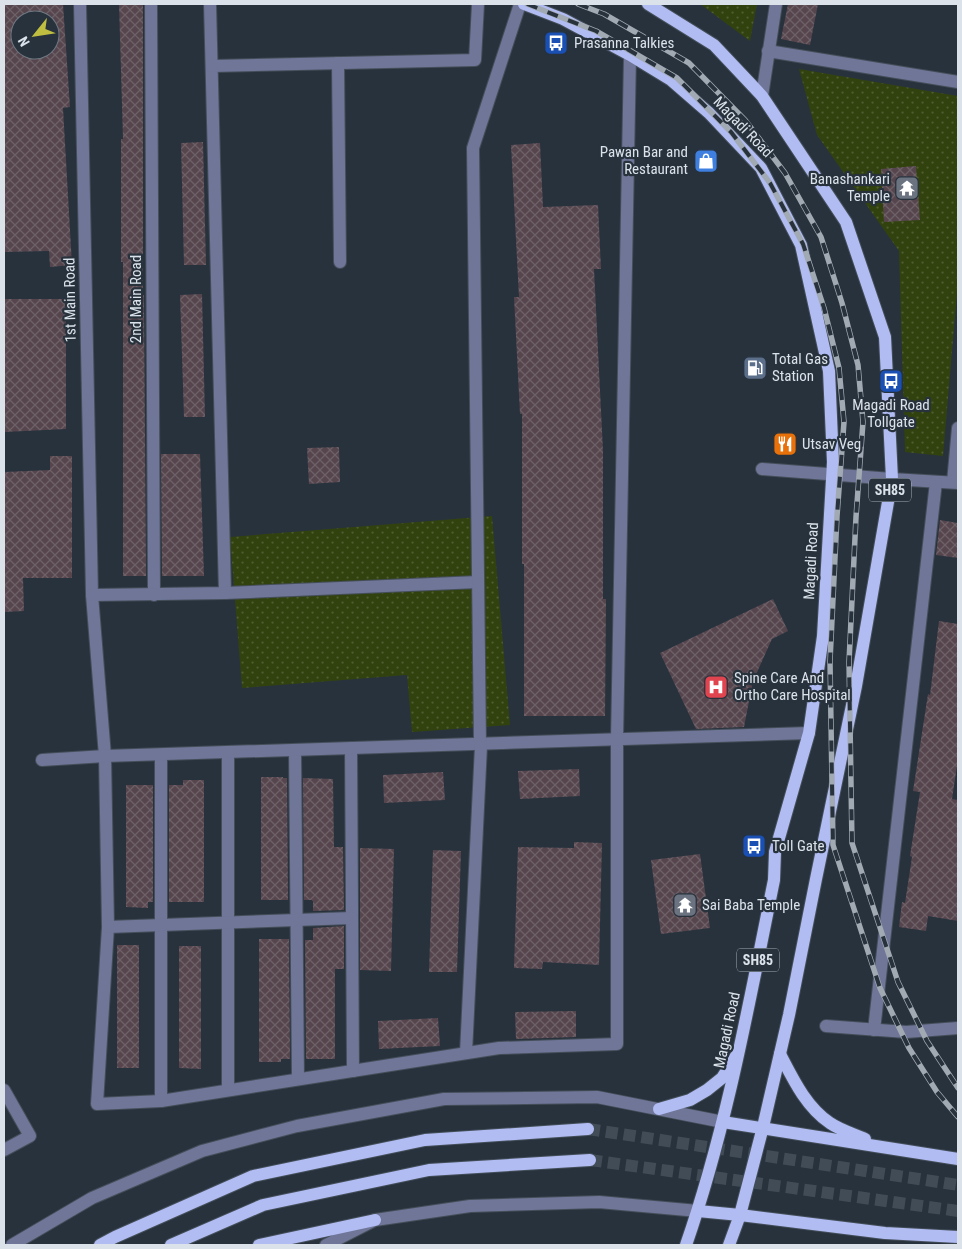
<svg xmlns="http://www.w3.org/2000/svg" width="962" height="1249" font-family="'Roboto Condensed',sans-serif">
	<style>
		.grass { fill: url(#grass-dots) }
		.building { fill: url(#building-cross-hatch); fill-rule: evenodd }
		.lines { fill: none; stroke-linecap: round; stroke-linejoin: round }
		.major-tunnel { stroke: #424c57; stroke-width: 12; stroke-dasharray: 12 6; stroke-linecap: butt }
		.minor-casing { stroke: #444e59; stroke-width: 14 }
		.major-casing { stroke: #444e59; stroke-width: 14 }
		.minor { stroke: #6f7698; stroke-width: 12 }
		.major { stroke: #b1bcf3; stroke-width: 12 }
		.rail-casing { stroke: #a1a9b2; stroke-width: 5.5 }
		.rail { stroke: #27323d; stroke-width: 4; stroke-dasharray: 11; stroke-linecap: butt }
		.labels { text-anchor: middle; dominant-baseline: central; stroke-width: 4.5; stroke-linejoin: round; paint-order: stroke }
		.shield { fill: #27323d; stroke: #a5adb6; stroke-width: 1 }
		.shield-label { font-size: 14px; font-weight: bold; fill: #dbe2ea }
		.poi-label { font-size: 15px; fill: #dbe2ea; stroke: #27323d; text-anchor: start }
		.street-label { font-size: 15px; fill: #dbe2ea; stroke: #27323d }
	</style>
	<defs>
		<pattern id="grass-dots" width="8" height="8" patternUnits="userSpaceOnUse" patternTransform="scale(1.25)"><rect width="8" height="8" fill="#32420e"/><path d="M2 2h.1M6 6h.1" fill="none" stroke="#4f5d31" stroke-width="1.8" stroke-linecap="round"/></pattern>
		<pattern id="building-cross-hatch" width="8" height="8" patternUnits="userSpaceOnUse" patternTransform="scale(1.25)"><rect width="8" height="8" fill="#56454d"/><path d="M0 0l8 8M0 8l8-8" fill="none" stroke="#6e6067"/></pattern>
	</defs>
	<rect width="100%" height="100%" fill="#27323d"/>
	<g class="grass">
		<polygon points="700,4 757,4 750,41"/>
		<polygon points="799,69 958,96 958,281 943,456 905,452 899,251 817,135"/>
		<polygon points="492,516 510,725 412,732 407,675 242,688 230,537"/>
	</g>
	<g class="building">
		<path d="M4 4H63L70 107 63 108 72 265 50 267 49 251 4 252ZM20 20H50V50H20Z"/>
		<polygon points="119,4 143,4 143,295 144,295 146,576 123,576 123,262 121,262 121,139 123,139"/>
		<polygon points="788,4 818,4 810,45 781,39"/>
		<polygon points="203,142 206,265 184,265 181,143"/>
		<polygon points="540,143 543,207 598,205 601,269 594,269 603,451 603,599 606,599 605,716 524,716 524,564 522,564 522,414 520,414 514,297 519,297 511,145"/>
		<polygon points="916,166 920,220 884,222 881,169"/>
		<polygon points="202,294 205,417 184,417 180,295"/>
		<polygon points="4,299 66,299 66,429 4,432"/>
		<polygon points="339,447 340,482 309,484 307,448"/>
		<polygon points="161,454 200,454 204,576 162,576"/>
		<polygon points="50,456 72,456 72,578 23,578 24,611 4,612 4,472 50,470"/>
		<polygon points="940,520 958,523 958,558 936,555"/>
		<polygon points="773,599 788,631 772,639 753,681 744,727 696,729 660,653"/>
		<polygon points="939,621 958,624 958,759 952,799 958,800 958,921 928,916 926,931 899,927 902,902 905,903 912,857 910,856 920,792 913,791 928,694 930,695"/>
		<polygon points="579,769 580,796 520,799 518,771"/>
		<polygon points="443,772 445,800 384,803 383,775"/>
		<polygon points="261,777 283,777 283,778 287,778 288,900 261,900"/>
		<polygon points="303,778 333,779 334,847 343,847 344,910 313,911 313,901 312,901 312,900 304,900"/>
		<polygon points="183,780 204,780 204,902 169,902 169,785 183,785"/>
		<polygon points="126,785 153,785 153,902 148,902 148,908 126,907"/>
		<polygon points="574,842 602,843 599,965 543,962 542,969 514,968 518,847 574,848"/>
		<polygon points="360,848 394,849 391,971 360,970"/>
		<polygon points="433,850 461,851 457,972 429,972"/>
		<polygon points="700,854 710,928 661,934 651,860"/>
		<polygon points="344,926 344,969 335,969 335,1059 306,1059 305,940 313,940 313,928"/>
		<polygon points="259,939 289,939 290,1059 281,1059 281,1062 259,1062"/>
		<rect x="117" y="945" width="22" height="123"/>
		<polygon points="179,946 201,946 201,1069 179,1068"/>
		<polygon points="576,1011 576,1037 516,1039 515,1012"/>
		<polygon points="438,1018 440,1046 379,1049 378,1021"/>
	</g>
	<g class="lines">
		<g class="major-tunnel">
			<polyline points="588,1129 958,1185"/>
			<polyline points="590,1160 958,1211"/>
		</g>
		<g class="minor-casing">
			<g id="minor">
				<polyline points="80,4 92,595 105,756 108,927 97,1104 161,1101 499,1048 617,1044 617,739 630,55"/>
				<polyline points="151,4 154,595"/>
				<polyline points="210,4 225,593"/>
				<polyline points="768,51 958,82"/>
				<polyline points="338,63 340,262"/>
				<polyline points="212,66 475,60 478,4"/>
				<polyline points="762,96 776,4"/>
				<polyline points="762,469 892,479 958,483"/>
				<polyline points="953,482 958,428"/>
				<polyline points="92,595 225,593 478,582"/>
				<polyline points="351,748 353,1071"/>
				<polyline points="295,750 298,1079"/>
				<polyline points="228,752 228,1090"/>
				<polyline points="161,755 161,1101"/>
				<polyline points="42,760 105,756 809,733"/>
				<polyline points="108,927 352,918"/>
				<polyline points="826,1026 906,1032 958,1028"/>
				<polyline points="874,1030 936,482"/>
				<polyline points="466,1053 481,746 480,744 473,148 520,4"/>
				<polyline points="4,1090 30,1136 4,1150"/>
				<polyline points="12,1245 92,1198 202,1151 297,1126 444,1099 597,1097 723,1122"/>
				<polyline points="326,1245 375,1220 470,1206 599,1202 698,1211"/>
			</g>
		</g>
		<g class="major-casing">
			<g id="major">
				<path d="M524 4 563 19 630 55 671 80 709 113 761 168 801 245 829 371 833 462 823 636 809 733 775 852 774 880C749 1003 727 1127 686 1245"/>
				<polyline points="648,4 714,45 762,96 846,222 885,337 892,479 856,686 816,879 789,1015 763,1127 740,1215 729,1245"/>
				<path d="M780 1054C793 1079 806 1107 830 1123 840 1130 854 1134 865 1139"/>
				<polyline points="659,1109 690,1100 707,1090 722,1078 736,1056"/>
				<polyline points="723,1122 958,1159"/>
				<polyline points="698,1211 740,1215 885,1233 958,1237"/>
				<polyline points="100,1245 115,1237 253,1176 425,1140 588,1129"/>
				<polyline points="171,1245 263,1205 429,1170 590,1160"/>
				<polyline points="259,1245 375,1220"/>
			</g>
		</g>
		<use href="#minor" class="minor"/>
		<use href="#major" class="major"/>
		<g class="rail-casing">
			<g id="rail">
				<polyline points="527,4 596,31 677,78 731,132 770,183 803,244 824,308 839,368 844,422 837,516 830,661 833,845 880,988 909,1048 937,1092 958,1117"/>
				<polyline points="578,4 604,14 689,63 745,120 785,173 821,237 842,303 858,365 863,422 856,517 849,662 852,843 898,982 927,1041 958,1088"/>
			</g>
		</g>
		<use href="#rail" class="rail"/>
	</g>
	<defs>
		<g id="bus-square" transform="scale(1.25)"><rect x="-9" y="-9" width="18" height="18" rx="4" fill="#1a4fb4" stroke="#27323d"/><path d="M-5-6H5V4H4V6H2V4H-2V6H-4V4H-5ZM-3.5-4V0h7V-4ZM-3.5 1.2v1.5H-2V1.2ZM2 1.2v1.5H3.5V1.2Z" fill="#fff"/></g>
		<g id="shop-square" transform="scale(1.25)"><rect x="-9" y="-9" width="18" height="18" rx="4" fill="#3f7fe0" stroke="#27323d"/><path d="M-5-2.5h2.3a2.7 3.5 0 0 1 5.4 0H5L5.5 6h-11ZM-1.5-2.5h3a1.5 2.3 0 0 0-3 0Z" fill="#fff"/></g>
		<g id="temple-square" transform="scale(1.25)"><rect x="-9" y="-9" width="18" height="18" rx="4" fill="#6b7280" stroke="#27323d"/><path d="M0-6L5-2H3V0L6.5 2.5H4V6H1.5V3h-3V6H-4V2.5H-6.5L-3 0V-2H-5Z" fill="#fff"/></g>
		<g id="fuel-square" transform="scale(1.25)"><rect x="-9" y="-9" width="18" height="18" rx="4" fill="#5c6f8a" stroke="#27323d"/><path d="M-5.5-6h7V0h2V4h1.3V-2.5L3-4.5l.8-.8L6-3V5H2.5V1h-1V6h-7ZM-4.2-4.7v3.2H.2V-4.7Z" fill="#fff"/></g>
		<g id="restaurant-square" transform="scale(1.25)"><rect x="-9" y="-9" width="18" height="18" rx="4" fill="#e8710a" stroke="#27323d"/><path d="M-5-6h1v4h1v-4h1v4h1v-4h1v5L-1.5 .5V6h-2V.5L-5-1ZM5-6V6H3V1.5H1.5Q1.5-4 5-6Z" fill="#fff"/></g>
		<g id="hospital-square" transform="scale(1.25)"><rect x="-9" y="-9" width="18" height="18" rx="4" fill="#e0444e" stroke="#27323d"/><path d="M-5-5h3v3.5h4V-5h3V5h-3V1.5h-4V5h-3Z" fill="#fff"/></g>
	</defs>
	<g fill-rule="evenodd">
		<use href="#bus-square" x="556" y="43"/>
		<use href="#shop-square" x="706" y="161"/>
		<use href="#temple-square" x="907" y="188"/>
		<use href="#fuel-square" x="755" y="368"/>
		<use href="#bus-square" x="891" y="381"/>
		<use href="#restaurant-square" x="785" y="444"/>
		<use href="#hospital-square" x="716" y="687"/>
		<use href="#bus-square" x="754" y="846"/>
		<use href="#temple-square" x="685" y="905"/>
	</g>
	<g class="labels">
		<g class="shield">
			<rect x="869" y="478.5" width="42" height="23" rx="4"/>
			<rect x="737" y="948.5" width="42" height="23" rx="4"/>
		</g>
		<g class="shield-label">
			<text x="890" y="490">SH85</text>
			<text x="758" y="960">SH85</text>
		</g>
		<g class="poi-label">
			<text x="574" y="43">Prasanna Talkies</text>
			<text x="688" y="152" text-anchor="end">Pawan Bar and<tspan x="688" dy="17">Restaurant</tspan></text>
			<text x="890" y="179" text-anchor="end">Banashankari<tspan x="890" dy="17">Temple</tspan></text>
			<text x="772" y="359">Total Gas<tspan x="772" dy="17">Station</tspan></text>
			<text x="891" y="405" text-anchor="middle">Magadi Road<tspan x="891" dy="17">Tollgate</tspan></text>
			<text x="802" y="444">Utsav Veg</text>
			<text x="734" y="678">Spine Care And<tspan x="734" dy="17">Ortho Care Hospital</tspan></text>
			<text x="772" y="846">Toll Gate</text>
			<text x="702" y="905">Sai Baba Temple</text>
		</g>
		<g class="street-label">
			<text transform="translate(743 127) rotate(46)">Magadi Road</text>
			<text transform="translate(136 299) rotate(-90)">2nd Main Road</text>
			<text transform="translate(70 300) rotate(-91)">1st Main Road</text>
			<text transform="translate(811 561) rotate(-87)">Magadi Road</text>
			<text transform="translate(727 1030) rotate(-78)">Magadi Road</text>
		</g>
	</g>
	<rect width="962" height="1249" fill="none" stroke="#dbe2ea" stroke-width="10"/>
	<g transform="translate(35 35) rotate(240)"><circle r="24" fill="#27323d" stroke="#6f7882"/>
	<path d="M0-4L9 19L0 12L-9 19Z" fill="#c0be41"/>
	<text y="-8" font-size="14" font-weight="bold" text-anchor="middle" fill="#dbe2ea">N</text>
	</g>
</svg>
